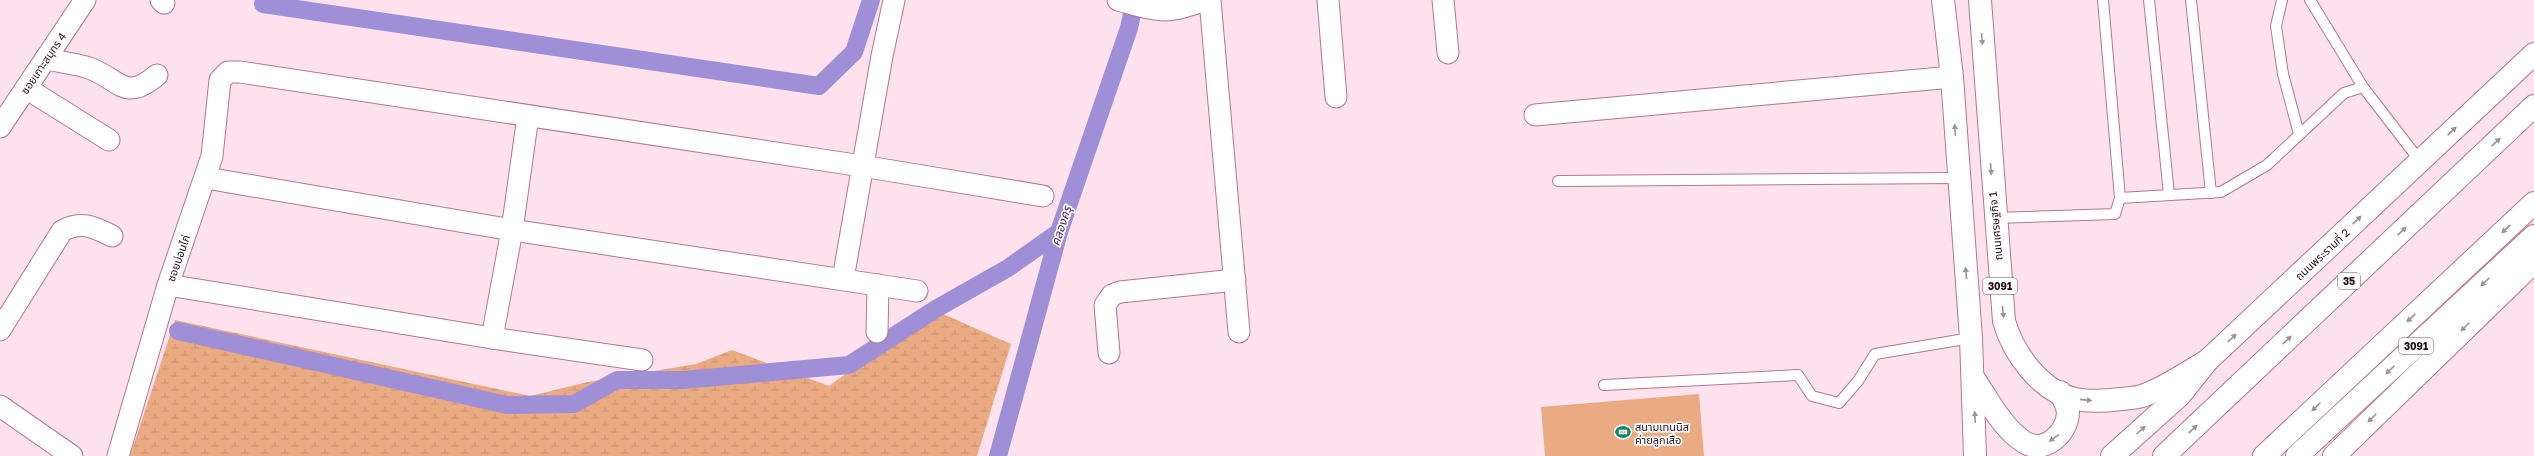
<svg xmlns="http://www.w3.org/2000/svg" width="2534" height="456" font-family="'Golos Text','Noto Sans Thai',sans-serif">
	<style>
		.wetland { fill: url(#wetland-marsh) }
		.pitch { fill: #ebab82 }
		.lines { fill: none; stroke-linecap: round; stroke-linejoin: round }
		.canal { stroke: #9e8fd6; stroke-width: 18 }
		.lane-casing { stroke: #b67691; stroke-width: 12 }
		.street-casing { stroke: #b67691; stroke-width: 23 }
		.secondary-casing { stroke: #b67691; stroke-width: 24 }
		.primary-casing { stroke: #b67691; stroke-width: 24 }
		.highway-casing { stroke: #b67691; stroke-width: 24 }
		.lane { stroke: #fff; stroke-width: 10 }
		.street { stroke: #fff; stroke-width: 21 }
		.secondary { stroke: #fff; stroke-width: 22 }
		.primary { stroke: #fff; stroke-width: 22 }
		.highway { stroke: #fff; stroke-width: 22 }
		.oneway { fill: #9d9398 }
		.labels { text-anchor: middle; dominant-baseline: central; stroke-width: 3.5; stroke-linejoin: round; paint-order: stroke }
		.shield { fill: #fff; stroke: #67565e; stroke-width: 1 }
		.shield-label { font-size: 10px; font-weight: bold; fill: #260e19 }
		.street-label { font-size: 11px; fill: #260e19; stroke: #fff }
		.poi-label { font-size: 11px; fill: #260e19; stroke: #fff; text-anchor: start }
		.water-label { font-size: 12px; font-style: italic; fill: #381c6e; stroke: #fff }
	</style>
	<defs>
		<pattern id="wetland-marsh" width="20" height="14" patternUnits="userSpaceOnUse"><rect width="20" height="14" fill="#ebab82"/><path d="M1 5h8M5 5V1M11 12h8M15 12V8" fill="none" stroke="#c99270"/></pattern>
	</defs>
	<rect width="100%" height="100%" fill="#ffe2ed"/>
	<polygon class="wetland" points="934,310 1011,344 977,456 130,456 175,320 530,396 588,382 696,364 732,350 829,386"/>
	<polygon class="pitch" points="1699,394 1704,456 1545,456 1541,407"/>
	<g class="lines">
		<g class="canal">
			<polyline points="264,0 263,4 819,86 854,52 871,0"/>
			<polyline points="178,331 507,405 574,404 617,380 683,380 849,365 934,310 1008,268 1059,232"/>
			<polyline points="998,456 1059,232 1129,28 1135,0"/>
		</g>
		<g class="lane-casing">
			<g id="lane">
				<polyline points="2103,0 2120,198 2221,192 2267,165 2344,93 2363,87"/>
				<polyline points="2149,0 2169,194"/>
				<polyline points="2191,0 2211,193"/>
				<polyline points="2282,0 2276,26 2283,74 2299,134"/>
				<polyline points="2310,0 2363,87 2420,161"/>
				<polyline points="1558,181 1958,178"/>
				<polyline points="1995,218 2115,214 2120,198"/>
				<polyline points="1604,385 1798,375 1812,396 1839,403 1858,381 1875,354 1971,338"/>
			</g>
		</g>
		<g class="street-casing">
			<g id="street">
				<polyline points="161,0 164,3"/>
				<path d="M1118 0C1156 10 1165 16 1204 0"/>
				<polyline points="1210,0 1239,332"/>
				<polyline points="1328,0 1336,97"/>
				<polyline points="1443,0 1448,53"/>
				<path d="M46 58C60 63 75 63 89 68 120 79 124 103 157 75"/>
				<polyline points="26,88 109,140"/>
				<polyline points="1535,115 1952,77"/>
				<polyline points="0,127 85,0"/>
				<polyline points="206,178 512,230 917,291"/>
				<polyline points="843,279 882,56 894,0"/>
				<polyline points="168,285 492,338 642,360"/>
				<path d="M0 330 62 231C81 220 94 227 112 236"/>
				<polyline points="877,332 878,285"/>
				<polyline points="492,338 512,230 528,116"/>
				<polyline points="1109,353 1105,305 1112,295 1120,292 1235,280"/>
				<polyline points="0,406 72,456"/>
				<polyline points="118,456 168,285 212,156 220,80 228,72 240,72 862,166 1043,196"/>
			</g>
		</g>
		<g class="secondary-casing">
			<g id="secondary">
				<polyline points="2112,456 2180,395 2207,361 2534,54"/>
				<polyline points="2334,456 2534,262"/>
			</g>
		</g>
		<g class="primary-casing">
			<g id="primary">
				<polyline points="1943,0 1952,77 1971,338 1975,456"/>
				<path d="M1980 0 2004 321C2013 353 2040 391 2075 399 2091 402 2106 401 2121 399 2128 398 2136 398 2142 396 2165 388 2186 373 2207 361"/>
				<path d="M1973 377C1987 398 2002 428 2024 442 2044 455 2068 433 2068 412 2067 405 2063 398 2060 392"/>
				<polyline points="2297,456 2534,236"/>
			</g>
		</g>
		<g class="highway-casing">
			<g id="highway">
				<polyline points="2164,456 2534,106"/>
				<polyline points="2264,456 2534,203"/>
			</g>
		</g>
		<use href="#lane" class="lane"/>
		<use href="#street" class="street"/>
		<use href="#secondary" class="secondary"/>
		<use href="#primary" class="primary"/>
		<use href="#highway" class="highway"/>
	</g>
	<defs><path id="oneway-solid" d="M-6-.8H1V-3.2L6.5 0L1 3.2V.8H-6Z"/></defs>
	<g class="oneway">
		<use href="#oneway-solid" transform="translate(1982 39) rotate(86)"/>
		<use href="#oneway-solid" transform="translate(1955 130) rotate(-94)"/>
		<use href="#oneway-solid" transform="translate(2452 131) rotate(-43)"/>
		<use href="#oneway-solid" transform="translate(2496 142) rotate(-43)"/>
		<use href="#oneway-solid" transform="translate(1991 169) rotate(86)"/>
		<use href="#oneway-solid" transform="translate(2357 220) rotate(-43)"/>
		<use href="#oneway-solid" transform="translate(2506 229) rotate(137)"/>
		<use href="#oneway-solid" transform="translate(2402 231) rotate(-43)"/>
		<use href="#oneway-solid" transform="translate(1966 273) rotate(-95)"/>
		<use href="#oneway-solid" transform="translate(2485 282) rotate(137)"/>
		<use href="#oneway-solid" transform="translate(2003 312) rotate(84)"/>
		<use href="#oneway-solid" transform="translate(2411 318) rotate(137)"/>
		<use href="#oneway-solid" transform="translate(2465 327) rotate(135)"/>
		<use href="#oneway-solid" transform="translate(2232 338) rotate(-43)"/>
		<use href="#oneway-solid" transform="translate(2287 340) rotate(-43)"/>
		<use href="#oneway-solid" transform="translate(2390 370) rotate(137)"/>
		<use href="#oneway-solid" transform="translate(2086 400) rotate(6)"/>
		<use href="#oneway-solid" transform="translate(2316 407) rotate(137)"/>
		<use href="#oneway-solid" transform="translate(1975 417) rotate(-93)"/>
		<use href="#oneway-solid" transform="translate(2372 418) rotate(135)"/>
		<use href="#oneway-solid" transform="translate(2193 429) rotate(-43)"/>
		<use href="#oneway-solid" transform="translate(2141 430) rotate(-42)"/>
		<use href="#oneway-solid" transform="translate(2054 438) rotate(146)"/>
	</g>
	<defs>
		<g id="stadium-bare" transform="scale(1.2)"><path d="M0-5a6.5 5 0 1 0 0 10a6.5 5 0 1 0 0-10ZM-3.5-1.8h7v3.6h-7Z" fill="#038a70" stroke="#fff" stroke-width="2.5" paint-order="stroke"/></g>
	</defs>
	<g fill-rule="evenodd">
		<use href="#stadium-bare" x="1623" y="432"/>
	</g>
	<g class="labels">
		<g class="shield">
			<rect x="2338" y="273" width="22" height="16" rx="3"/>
			<rect x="1983" y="278" width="34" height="16" rx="3"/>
			<rect x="2399" y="338" width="34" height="16" rx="3"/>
		</g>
		<g class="shield-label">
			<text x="2349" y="281">35</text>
			<text x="2000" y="286">3091</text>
			<text x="2416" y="346">3091</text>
		</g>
		<g class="street-label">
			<text transform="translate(43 63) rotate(-56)">ซอยเกาะสมุทร 4</text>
			<text transform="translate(1995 226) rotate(-95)">ถนนเศรษฐกิจ 1</text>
			<text transform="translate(2322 254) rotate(-43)">ถนนพระรามที่ 2</text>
			<text transform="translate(178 258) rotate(-71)">ซอยบ่อนไก่</text>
		</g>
		<g class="poi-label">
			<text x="1635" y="426">สนามเทนนิส<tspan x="1635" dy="13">ค่ายลูกเสือ</tspan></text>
		</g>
		<g class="water-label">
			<text transform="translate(1061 226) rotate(-72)">คลองครุ</text>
		</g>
	</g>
</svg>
